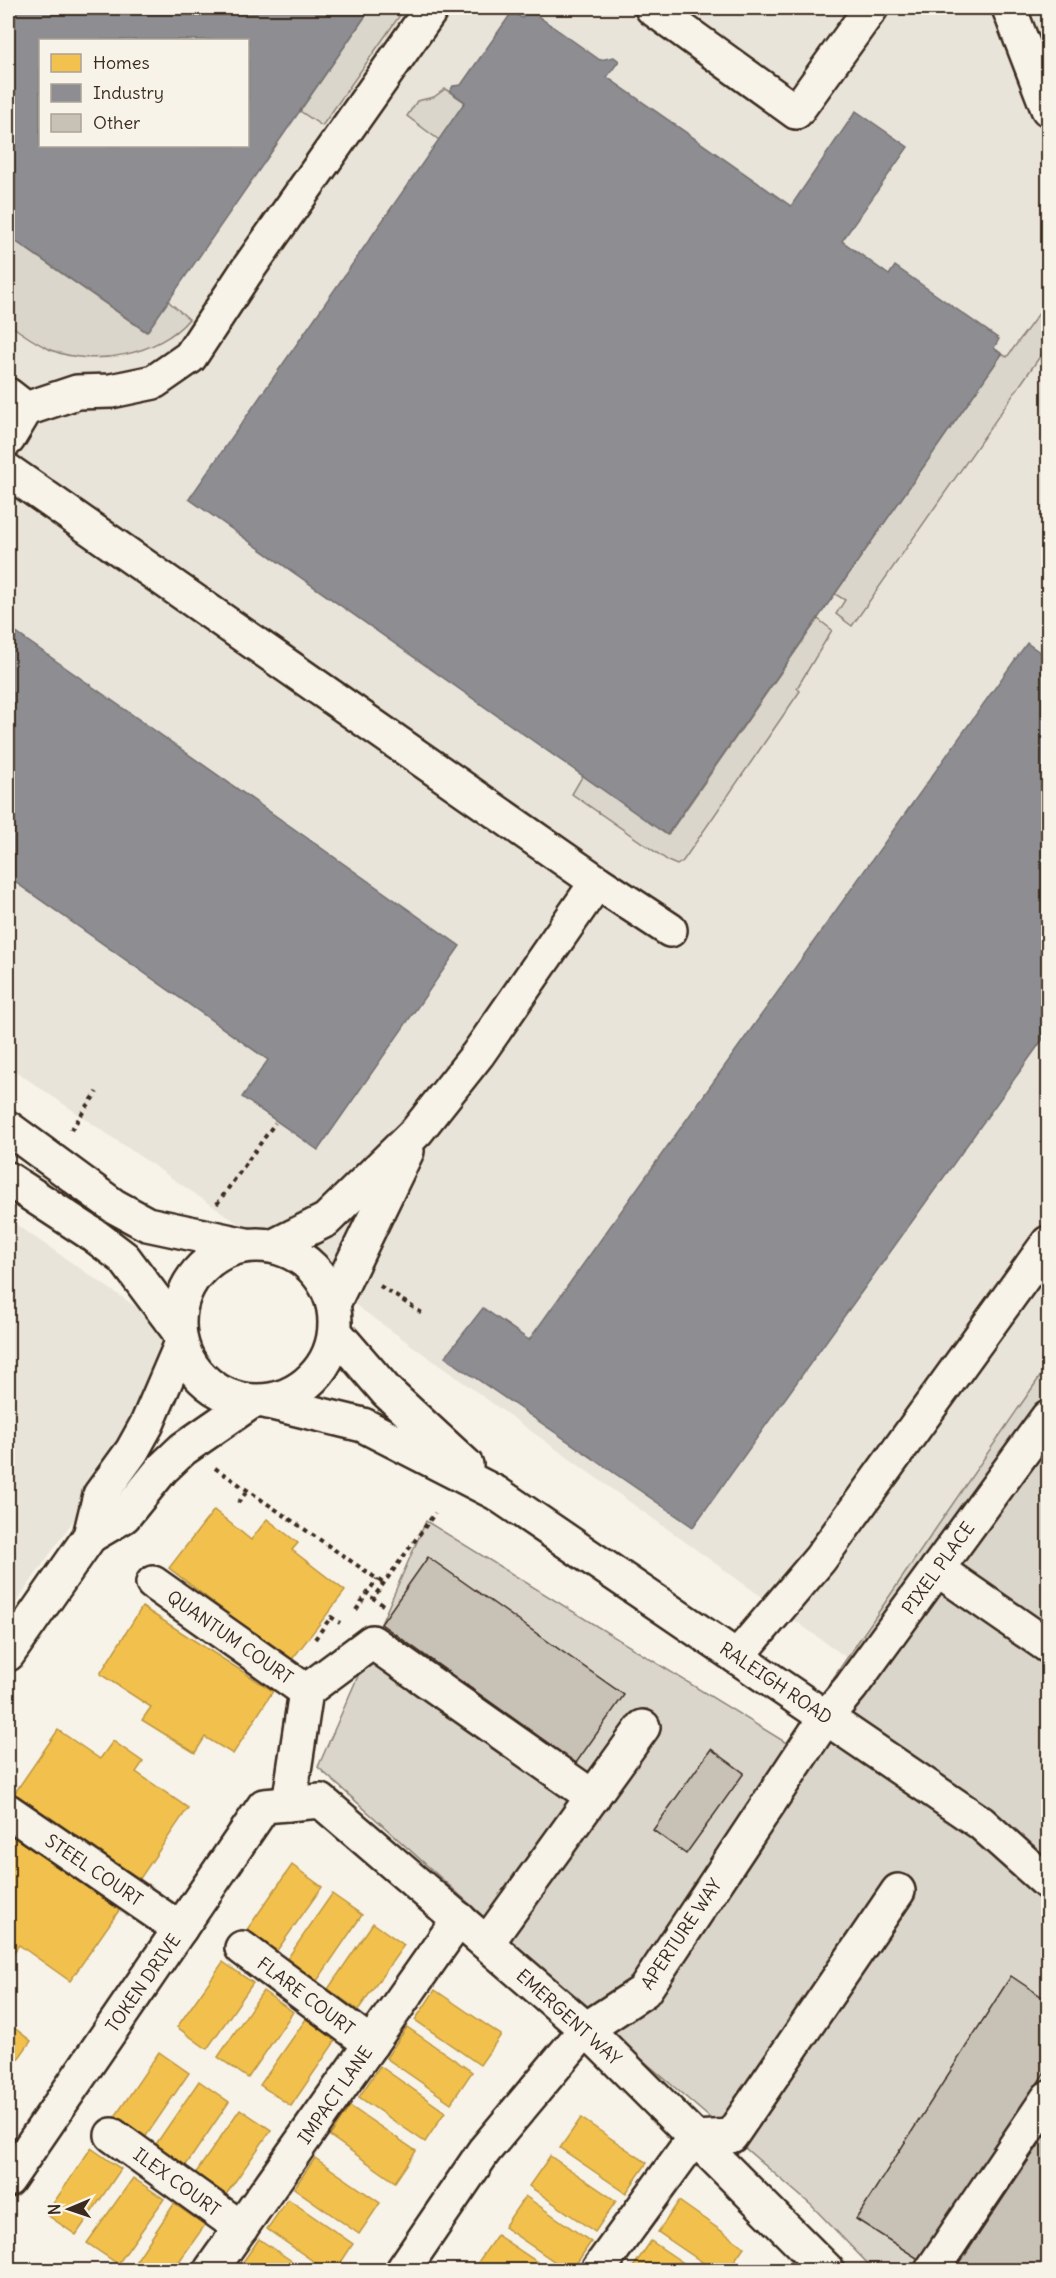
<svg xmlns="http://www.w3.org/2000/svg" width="1056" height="2278" font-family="Delius,sans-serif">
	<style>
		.built { fill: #e9e4d9; fill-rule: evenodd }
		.green { fill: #dbd6cb; stroke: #8b8074; stroke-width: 1.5 }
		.homes { fill: #f2c14e; stroke: #bb9440; stroke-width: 1.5 }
		.industry { fill: #8d8d92; stroke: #746f6f; stroke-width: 1.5; fill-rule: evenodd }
		.building { fill: #c8c1b6; stroke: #3b2a1e; stroke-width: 1.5 }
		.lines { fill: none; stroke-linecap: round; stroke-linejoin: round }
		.minor-casing { stroke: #3b2a1e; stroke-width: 38 }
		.path { stroke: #3b2a1e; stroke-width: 4; stroke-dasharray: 4.5 4.5; stroke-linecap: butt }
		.minor { stroke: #f7f3e8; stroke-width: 33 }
		.labels { text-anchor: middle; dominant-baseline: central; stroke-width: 6; stroke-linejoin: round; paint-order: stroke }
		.street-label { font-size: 18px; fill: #3b2a1e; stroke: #f7f3e8 }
	</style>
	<rect width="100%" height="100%" fill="#f7f3e8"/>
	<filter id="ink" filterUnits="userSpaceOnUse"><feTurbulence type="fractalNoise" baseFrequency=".0167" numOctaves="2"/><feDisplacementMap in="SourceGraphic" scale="12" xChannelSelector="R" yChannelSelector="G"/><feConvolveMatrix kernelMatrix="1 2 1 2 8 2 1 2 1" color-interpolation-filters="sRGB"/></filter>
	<g filter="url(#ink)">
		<g class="built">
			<path d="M8 8H1048V1365L847 1658 318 1278 8 1066ZM40 40H248V146H40Z"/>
			<polygon points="8,1219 195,1347 8,1614"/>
		</g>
		<g class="green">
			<polygon points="371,8 405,8 322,126 300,111"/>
			<polygon points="445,89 465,102 439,140 407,116 417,101 434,97"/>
			<path d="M8 236 146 332 168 301 189 319C160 354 94 368 51 350 36 343 21 333 8 323Z"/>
			<polygon points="1048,301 1048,345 852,626 836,614 845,600 835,594 1002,354 1007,357"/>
			<polygon points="818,619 832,630 797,688 800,691 683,861 677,865 670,862 572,794 583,775 668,835"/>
			<polygon points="1048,1365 1048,2270 874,2270 811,2205 637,2055 318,1767 426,1521 788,1744"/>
		</g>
		<g class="homes">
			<polygon points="214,1510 251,1540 267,1519 298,1543 292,1550 345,1591 290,1662 169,1568"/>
			<polygon points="142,1607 273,1691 233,1754 205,1737 195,1753 142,1720 151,1707 100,1674"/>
			<polygon points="58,1730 100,1759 113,1741 143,1762 136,1772 188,1808 139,1880 14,1794"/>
			<polygon points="8,1831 120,1909 70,1981 19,1945 12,1955 8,1952"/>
			<polygon points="292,1865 322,1887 276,1952 246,1931"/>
			<polygon points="332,1894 362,1915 317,1981 287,1959"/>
			<polygon points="373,1923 404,1945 358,2010 328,1989"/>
			<polygon points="223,1962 253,1983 207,2049 177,2027"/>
			<polygon points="435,1990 501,2035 480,2065 415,2020"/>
			<polygon points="263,1991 293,2012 248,2078 218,2057"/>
			<polygon points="306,2019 336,2040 291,2106 260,2085"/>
			<polygon points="8,2023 31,2041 8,2073"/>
			<polygon points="407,2027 472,2072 451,2103 386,2058"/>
			<polygon points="159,2052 189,2073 144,2139 114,2118"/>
			<polygon points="380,2066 445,2112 425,2142 359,2097"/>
			<polygon points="199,2081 229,2102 184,2168 154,2147"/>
			<polygon points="350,2106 416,2151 395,2182 330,2136"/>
			<polygon points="240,2109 271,2130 225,2196 195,2174"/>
			<polygon points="581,2118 647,2163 626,2193 560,2148"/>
			<polygon points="91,2148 121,2169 76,2235 46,2214"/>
			<polygon points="550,2156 616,2201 595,2232 529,2186"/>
			<polygon points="315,2158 380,2203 359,2234 294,2188"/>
			<polygon points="133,2178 164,2199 118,2264 87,2243"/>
			<polygon points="525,2196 591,2242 572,2270 567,2270 504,2227"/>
			<polygon points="288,2199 353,2244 336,2270 326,2270 267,2229"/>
			<polygon points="679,2201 744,2247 728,2270 714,2270 658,2232"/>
			<polygon points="174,2204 205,2225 173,2270 130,2270"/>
			<polygon points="497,2235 549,2270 484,2270 476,2265"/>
			<polygon points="259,2239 305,2270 240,2270 238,2269"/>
			<polygon points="651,2241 694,2270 631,2270"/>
		</g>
		<g class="industry">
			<path d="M8 8H371L147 332 8 236ZM40 40H248V146H40Z"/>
			<polygon points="528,9 600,60 614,57 619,61 607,77 791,206 856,111 908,147 842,241 889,275 895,266 999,339 994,348 1002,354 667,835 189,499 465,102 450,91 453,86 461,85 512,12 522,18"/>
			<polygon points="8,627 460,946 318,1150 242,1097 268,1060 8,877"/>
			<polygon points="1027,643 1048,658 1048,1032 693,1527 445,1357 483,1308 529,1340"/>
		</g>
		<g class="building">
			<polygon points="428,1557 624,1695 576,1763 381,1624"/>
			<polygon points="711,1749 744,1773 686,1854 653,1830"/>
			<polygon points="1011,1976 1048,2001 1048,2067 923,2262 856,2219"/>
			<polygon points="1048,2131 1048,2270 955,2270"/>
		</g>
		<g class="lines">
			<g class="minor-casing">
				<g id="minor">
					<polyline points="652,8 796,112 871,8"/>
					<polyline points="1009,8 1048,109"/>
					<polyline points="8,395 26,409 77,392 111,391 154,382 190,357 246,272 432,8"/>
					<polyline points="8,439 26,409"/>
					<polyline points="8,471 597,882 670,930"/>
					<polyline points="8,1128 114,1206 147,1224 246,1245"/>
					<polyline points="8,1179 95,1236 124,1258 178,1330"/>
					<circle cx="257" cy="1323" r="78"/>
					<polyline points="274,1246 326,1220 417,1131 478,1054 597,882"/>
					<polyline points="333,1304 407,1151"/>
					<polyline points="335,1332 387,1392 466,1465"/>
					<polyline points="268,1402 363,1425 496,1493 981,1823 1048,1883"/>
					<polyline points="90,1536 124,1516 162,1469 183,1449 251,1402"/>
					<polyline points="937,1569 1048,1646"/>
					<polyline points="153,1583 306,1691"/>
					<polyline points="8,1654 90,1536 100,1495 132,1451 147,1424 181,1345"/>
					<polyline points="737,1657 820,1559 1048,1243"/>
					<polyline points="289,1804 306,1691 372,1642 593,1797"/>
					<polyline points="8,1811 180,1929"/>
					<polyline points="487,1943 643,1727"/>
					<polyline points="242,1948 371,2044"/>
					<polyline points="112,2135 241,2228"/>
					<polyline points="8,2180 264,1806 321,1801 586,2029 827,2270"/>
					<polyline points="211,2270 459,1919"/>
					<polyline points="403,2270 484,2151 586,2029 644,1991 826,1717 851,1687 1048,1417"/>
					<polyline points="598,2270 694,2138 731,2136 898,1891"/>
					<polyline points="932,2270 1048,2098"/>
				</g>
			</g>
			<g class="path">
				<polyline points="71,1130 97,1092"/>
				<polyline points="217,1204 275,1123"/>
				<polyline points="380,1286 422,1313"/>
				<polyline points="215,1468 383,1583"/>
				<polyline points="238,1503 248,1490"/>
				<polyline points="383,1605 373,1598 435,1513"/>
				<polyline points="356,1610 377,1579"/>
				<polyline points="315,1639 331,1617 340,1623"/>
			</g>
			<use href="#minor" class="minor"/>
		</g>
	</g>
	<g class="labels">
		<g class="street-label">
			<text transform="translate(938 1568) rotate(-54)">PIXEL PLACE</text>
			<text transform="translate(230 1637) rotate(35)">QUANTUM COURT</text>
			<text transform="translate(776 1683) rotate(34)">RALEIGH ROAD</text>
			<text transform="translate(94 1870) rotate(34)">STEEL COURT</text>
			<text transform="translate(681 1934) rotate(-56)">APERTURE WAY</text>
			<text transform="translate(143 1983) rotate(-55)">TOKEN DRIVE</text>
			<text transform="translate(306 1996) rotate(37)">FLARE COURT</text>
			<text transform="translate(569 2017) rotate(42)">EMERGENT WAY</text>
			<text transform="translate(335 2095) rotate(-55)">IMPACT LANE</text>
			<text transform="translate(177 2182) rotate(36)">ILEX COURT</text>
		</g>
	</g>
	<rect width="1056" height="2278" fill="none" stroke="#f7f3e8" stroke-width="30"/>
	<rect x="15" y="15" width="1026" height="2248" fill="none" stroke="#3b2a1e" stroke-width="2" filter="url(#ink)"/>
	<rect x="39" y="39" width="210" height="108" fill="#f7f3e8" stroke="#aca397" stroke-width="1.5"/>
	<rect x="51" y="54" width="30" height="18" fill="#f2c14e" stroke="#aca397" stroke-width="1.5"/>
	<text x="93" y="69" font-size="18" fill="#3b2a1e">Homes</text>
	<rect x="51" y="84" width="30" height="18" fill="#8d8d92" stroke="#aca397" stroke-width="1.5"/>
	<text x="93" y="99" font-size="18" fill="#3b2a1e">Industry</text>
	<rect x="51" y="114" width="30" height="18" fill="#c8c1b6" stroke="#aca397" stroke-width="1.5"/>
	<text x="93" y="129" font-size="18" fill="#3b2a1e">Other</text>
	<g transform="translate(69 2209) rotate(268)" stroke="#f7f3e8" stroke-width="4.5" paint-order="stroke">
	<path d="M0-4.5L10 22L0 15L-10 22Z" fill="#3b2a1e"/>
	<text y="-9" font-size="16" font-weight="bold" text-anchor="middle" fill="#3b2a1e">N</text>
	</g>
</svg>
